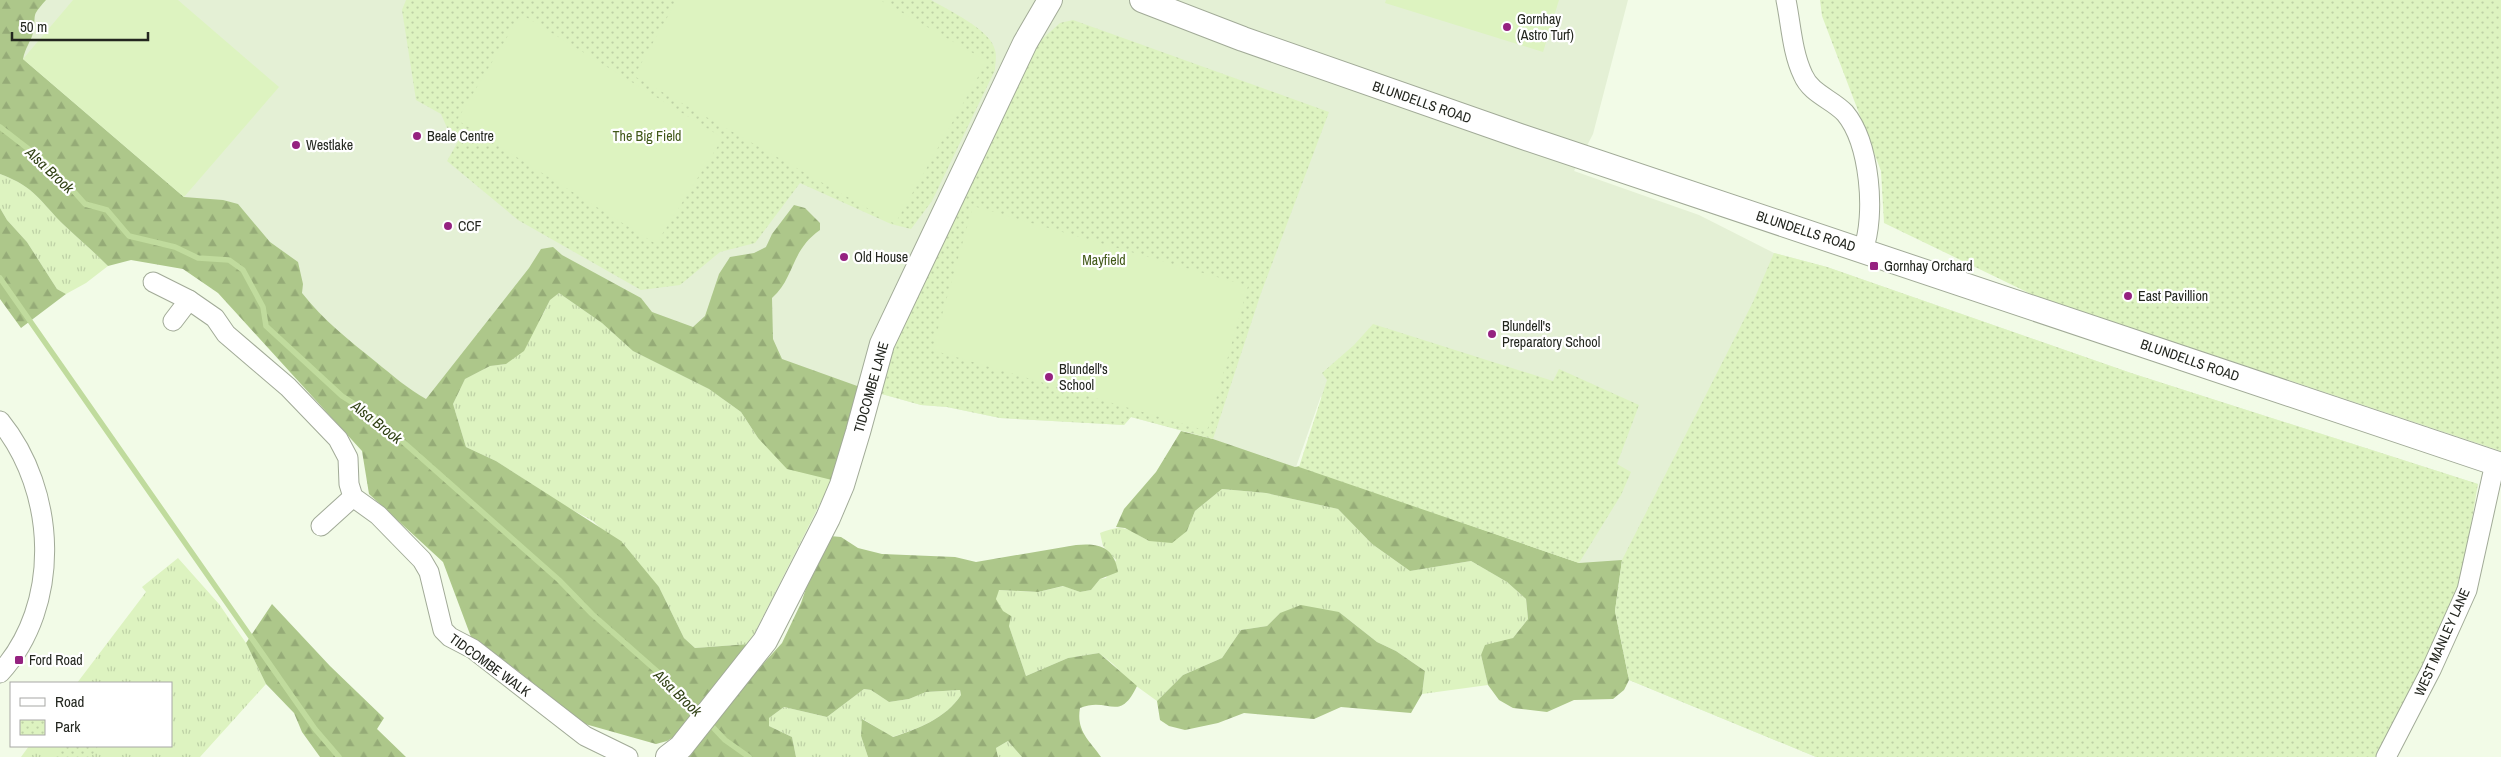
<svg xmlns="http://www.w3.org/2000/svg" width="2501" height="757" font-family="'Archivo Narrow',sans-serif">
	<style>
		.built { fill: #e4f0d5; fill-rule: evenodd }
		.grass { fill: url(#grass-tufts) }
		.forest { fill: url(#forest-firs) }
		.park { fill: url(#park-dots) }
		.pitch { fill: #ddf3c0 }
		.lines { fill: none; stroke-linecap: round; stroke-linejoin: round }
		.stream { stroke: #c0db9d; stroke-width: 5.5 }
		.minor-casing { stroke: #a1aa97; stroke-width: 21 }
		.tertiary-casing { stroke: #a1aa97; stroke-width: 26 }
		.minor { stroke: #fff; stroke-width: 19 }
		.tertiary { stroke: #fff; stroke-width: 24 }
		.poi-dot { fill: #952280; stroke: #fff; stroke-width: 2 }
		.labels { text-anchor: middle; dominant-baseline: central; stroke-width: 4.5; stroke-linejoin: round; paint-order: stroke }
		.poi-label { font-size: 14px; fill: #23261f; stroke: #fff; text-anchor: start }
		.street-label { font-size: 14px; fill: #23261f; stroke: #fff }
		.park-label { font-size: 14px; fill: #425919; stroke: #fff }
		.water-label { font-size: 15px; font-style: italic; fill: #314115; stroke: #fff }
	</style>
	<defs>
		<pattern id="grass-tufts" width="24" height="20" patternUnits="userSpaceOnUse" patternTransform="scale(1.25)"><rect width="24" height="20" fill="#ddf3c0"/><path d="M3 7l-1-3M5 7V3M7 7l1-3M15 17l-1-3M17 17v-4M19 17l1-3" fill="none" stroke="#bdd0a5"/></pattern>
		<pattern id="forest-firs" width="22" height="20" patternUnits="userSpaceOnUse" patternTransform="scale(1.25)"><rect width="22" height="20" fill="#adc78a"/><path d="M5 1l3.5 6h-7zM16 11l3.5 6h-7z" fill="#95ab77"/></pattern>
		<pattern id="park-dots" width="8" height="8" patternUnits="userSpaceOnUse" patternTransform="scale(1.25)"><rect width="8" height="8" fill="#ddf3c0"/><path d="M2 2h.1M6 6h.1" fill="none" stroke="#bdd0a5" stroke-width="1.8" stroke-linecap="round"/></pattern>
	</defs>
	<rect width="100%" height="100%" fill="#f2fbe7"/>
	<path class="built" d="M0 0H1628L1593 134 1574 171 1699 215 1774 253 1827 267 2131 373 2478 484 2376 757H1816L1629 680 1578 582 1213 439 1131 417 1124 425 1000 418 947 407 921 405 878 393 416 412 0 86ZM1321 396V397L1486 531 1296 467Z"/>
	<g class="grass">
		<path d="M0 174C37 188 39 201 65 226 80 240 94 252 108 266L86 283 66 294 57 289 27 242 7 220 0 208Z"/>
		<polygon points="559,293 602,323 633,351 709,389 741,412 758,438 832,480 749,644 695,648 684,638 659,587 593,521 565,506 496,461 466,447 453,404 465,379 490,366 506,364 544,313 550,300"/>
		<path d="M1222 489 1266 493 1338 509 1372 544 1410 571 1471 561 1507 582 1526 599 1528 619 1513 638 1481 655 1488 685 1422 694 1425 671 1396 651 1377 642 1339 612 1280 613 1267 626 1241 630 1222 658 1183 675 1157 701 1128 680 1113 664 1099 653 1068 658 1026 676 1009 626 996 599 998 590 1038 592 1064 586 1080 592 1091 590 1100 579 1106 578 1116 560 1103 546 1100 533C1125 523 1127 529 1149 541L1187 531 1195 511Z"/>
		<polygon points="178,558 219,604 246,643 266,684 200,757 21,757 29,746 171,746 171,683 77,683 146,592 142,587"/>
		<path d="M864 689 871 690 889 702 909 699 926 692 960 690 961 695C946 718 918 729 892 737L863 719 861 736 868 757H796L792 737 769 726V718L784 707 827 717Z"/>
		<polygon points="1008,741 1022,757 998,757 996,748"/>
	</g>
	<g class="forest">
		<path d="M0 0H46C30 18 37 12 33 33 31 41 25 48 23 59L184 197 223 200 238 204 270 242 298 262 303 284 302 293C323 320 350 341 376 362 392 375 408 389 426 399L529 268 541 249 553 247 562 255 641 298 652 312 693 327 705 316 719 274 730 257 754 253 766 247 772 234 794 205 805 208 820 223V230C790 251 795 278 772 298L773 339 782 359 860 387 832 480 787 469 758 438 741 412 709 389 633 351 602 323 559 293 550 300 524 351 506 364 490 366 465 379 453 404 466 447 496 461 621 541 659 587 684 638 695 648 749 644 681 732 667 741 656 744 585 724 514 668 471 637 443 562 369 494 362 451 218 293 183 269 131 260 108 266C94 252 80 240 65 226 39 201 37 188 0 174Z"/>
		<polygon points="0,208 7,220 27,242 57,289 66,294 21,328 0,299"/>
		<polygon points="1181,431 1213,439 1295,467 1300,466 1579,563 1622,560 1615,611 1629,680 1624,690 1613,699 1574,700 1547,712 1513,708 1499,700 1488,685 1481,655 1485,645 1513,638 1528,619 1526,599 1507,582 1471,561 1410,571 1372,544 1338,509 1266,493 1222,489 1195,511 1187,531 1172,543 1149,541 1125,528 1116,527 1124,509 1156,472"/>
		<path d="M830 536 841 537 858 548 882 554 955 557 976 562 1076 545C1098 543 1114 546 1118 572L1100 579 1091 590 1080 592 1063 586 1038 592 999 590 996 599 1003 611 1011 616 1009 626 1026 676 1068 658 1099 653 1137 686C1119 724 1109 696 1080 708 1076 731 1089 740 1101 757H1022L1008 741 996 748 998 757H868L861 736 862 719 893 737C918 729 946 718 961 695L960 690 926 692 909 699 889 702 871 690 864 689 827 717 784 707 769 718V726L792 737 796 757H686L715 717 782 643 801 603 816 559Z"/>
		<polygon points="272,604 330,666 384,718 377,729 406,757 320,757 302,732 294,713 266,684 246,643"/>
		<polygon points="1301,605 1339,612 1377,642 1396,651 1425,671 1422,694 1411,713 1341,707 1314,719 1244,713 1218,723 1185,730 1169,726 1160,720 1157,701 1183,675 1222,658 1241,630 1267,626 1280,613"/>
	</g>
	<g class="park">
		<path d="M406 0H931C948 10 991 30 995 50 997 56 995 64 995 70L932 201 911 229 891 224 800 183 755 243 720 252 680 285 641 290 518 220 447 161 460 138 448 130 441 114 416 100 402 10Z"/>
		<polygon points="1820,0 2501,0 2501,451 2033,295 1884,223 1881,171 1822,16"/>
		<polygon points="1073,20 1329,112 1261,293 1213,439 1131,417 1124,425 1000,418 947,407 921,405 878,393 890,345 1032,48 1060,23"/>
		<polygon points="1774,253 1827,267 2131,373 2478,484 2465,559 2449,618 2376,757 1816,757 1629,680 1615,611 1622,560 1753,302"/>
		<polygon points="1373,324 1553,381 1559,369 1639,405 1617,464 1631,472 1621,495 1579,563 1299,467 1327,380 1322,373 1354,345"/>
		<polygon points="62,746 98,746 91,757 54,757"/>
	</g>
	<g class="pitch">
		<polygon points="73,0 178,0 279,87 184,197 23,59"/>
		<polygon points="677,0 880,0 987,61 895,224 634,76"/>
		<polygon points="1386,0 1559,0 1543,52 1385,3"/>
		<polygon points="521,14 723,138 656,244 457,120"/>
		<polygon points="973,206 1248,286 1207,431 932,350"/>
	</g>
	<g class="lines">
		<g class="stream">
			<polyline points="0,127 53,168 85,204 107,210 129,236 175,247 198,258 229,260 243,270 263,307 266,326 342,396 375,417 559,580 592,614 676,688 701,714"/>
			<polyline points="0,278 315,729 339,757"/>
			<polyline points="707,721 725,740 749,757"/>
		</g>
		<g class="minor-casing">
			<g id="minor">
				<path d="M1786 0C1791 24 1792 52 1803 75 1811 94 1832 99 1845 113 1870 143 1876 215 1863 250"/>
				<polyline points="153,282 189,300"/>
				<polyline points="173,321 189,300 215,318 226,334 288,387 338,439 348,458 349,484 353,497 378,515 422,560 429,572 443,630 450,637 473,649 585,736 628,757"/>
				<path d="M0 421C57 491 62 605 0 673"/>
				<polyline points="321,526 353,497"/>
				<polyline points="2386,757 2431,670 2467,590 2495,463"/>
			</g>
		</g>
		<g class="tertiary-casing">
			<g id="tertiary">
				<polyline points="1142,0 1243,39 1520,136 2501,465"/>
				<polyline points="668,757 681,747 765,641 828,518 842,485 858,432 882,344 1025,43 1050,0"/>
			</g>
		</g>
		<use href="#minor" class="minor"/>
		<use href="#tertiary" class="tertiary"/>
	</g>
	<g class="poi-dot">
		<circle cx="1507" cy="27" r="5"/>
		<circle cx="417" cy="136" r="5"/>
		<circle cx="296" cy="145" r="5"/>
		<circle cx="448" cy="226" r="5"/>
		<circle cx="844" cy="257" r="5"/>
		<rect x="1869" y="261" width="10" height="10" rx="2.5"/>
		<circle cx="2128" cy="296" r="5"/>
		<circle cx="1492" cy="334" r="5"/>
		<circle cx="1049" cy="377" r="5"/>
		<rect x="14" y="655" width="10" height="10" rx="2.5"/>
	</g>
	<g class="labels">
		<g class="poi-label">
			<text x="1517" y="19">Gornhay<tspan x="1517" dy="16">(Astro Turf)</tspan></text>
			<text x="427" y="136">Beale Centre</text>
			<text x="306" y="145">Westlake</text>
			<text x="458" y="226">CCF</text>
			<text x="854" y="257">Old House</text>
			<text x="1884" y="266">Gornhay Orchard</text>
			<text x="2138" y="296">East Pavillion</text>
			<text x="1502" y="326">Blundell's<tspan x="1502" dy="16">Preparatory School</tspan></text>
			<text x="1059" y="369">Blundell's<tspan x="1059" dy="16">School</tspan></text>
			<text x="29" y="660">Ford Road</text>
		</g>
		<g class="street-label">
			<text transform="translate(1422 102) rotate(19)">BLUNDELLS ROAD</text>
			<text transform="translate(1806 231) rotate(18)">BLUNDELLS ROAD</text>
			<text transform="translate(2190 360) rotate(19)">BLUNDELLS ROAD</text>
			<text transform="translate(871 387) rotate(-74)">TIDCOMBE LANE</text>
			<text transform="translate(2442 642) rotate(-66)">WEST MANLEY LANE</text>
			<text transform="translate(490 665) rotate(36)">TIDCOMBE WALK</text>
		</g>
		<g class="park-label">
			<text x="647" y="136">The Big Field</text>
			<text x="1104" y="260">Mayfield</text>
		</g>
		<g class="water-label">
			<text transform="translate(50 170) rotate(43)">Alsa Brook</text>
			<text transform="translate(377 422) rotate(38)">Alsa Brook</text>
			<text transform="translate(678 693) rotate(44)">Alsa Brook</text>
		</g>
	</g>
	<rect x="10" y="682" width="162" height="65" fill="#ffffff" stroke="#a7a8a5"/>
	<rect x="20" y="698" width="25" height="8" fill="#ffffff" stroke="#a7a8a5"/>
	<text x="55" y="707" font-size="15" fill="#23261f">Road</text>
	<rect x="20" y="720" width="25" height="15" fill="url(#park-dots)" stroke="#a7a8a5"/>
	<text x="55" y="732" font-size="15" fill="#23261f">Park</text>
	<path d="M12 32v8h136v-8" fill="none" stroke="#23261f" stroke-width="2.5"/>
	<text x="20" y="32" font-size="15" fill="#23261f" stroke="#ffffff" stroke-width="4" paint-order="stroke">50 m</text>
</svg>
